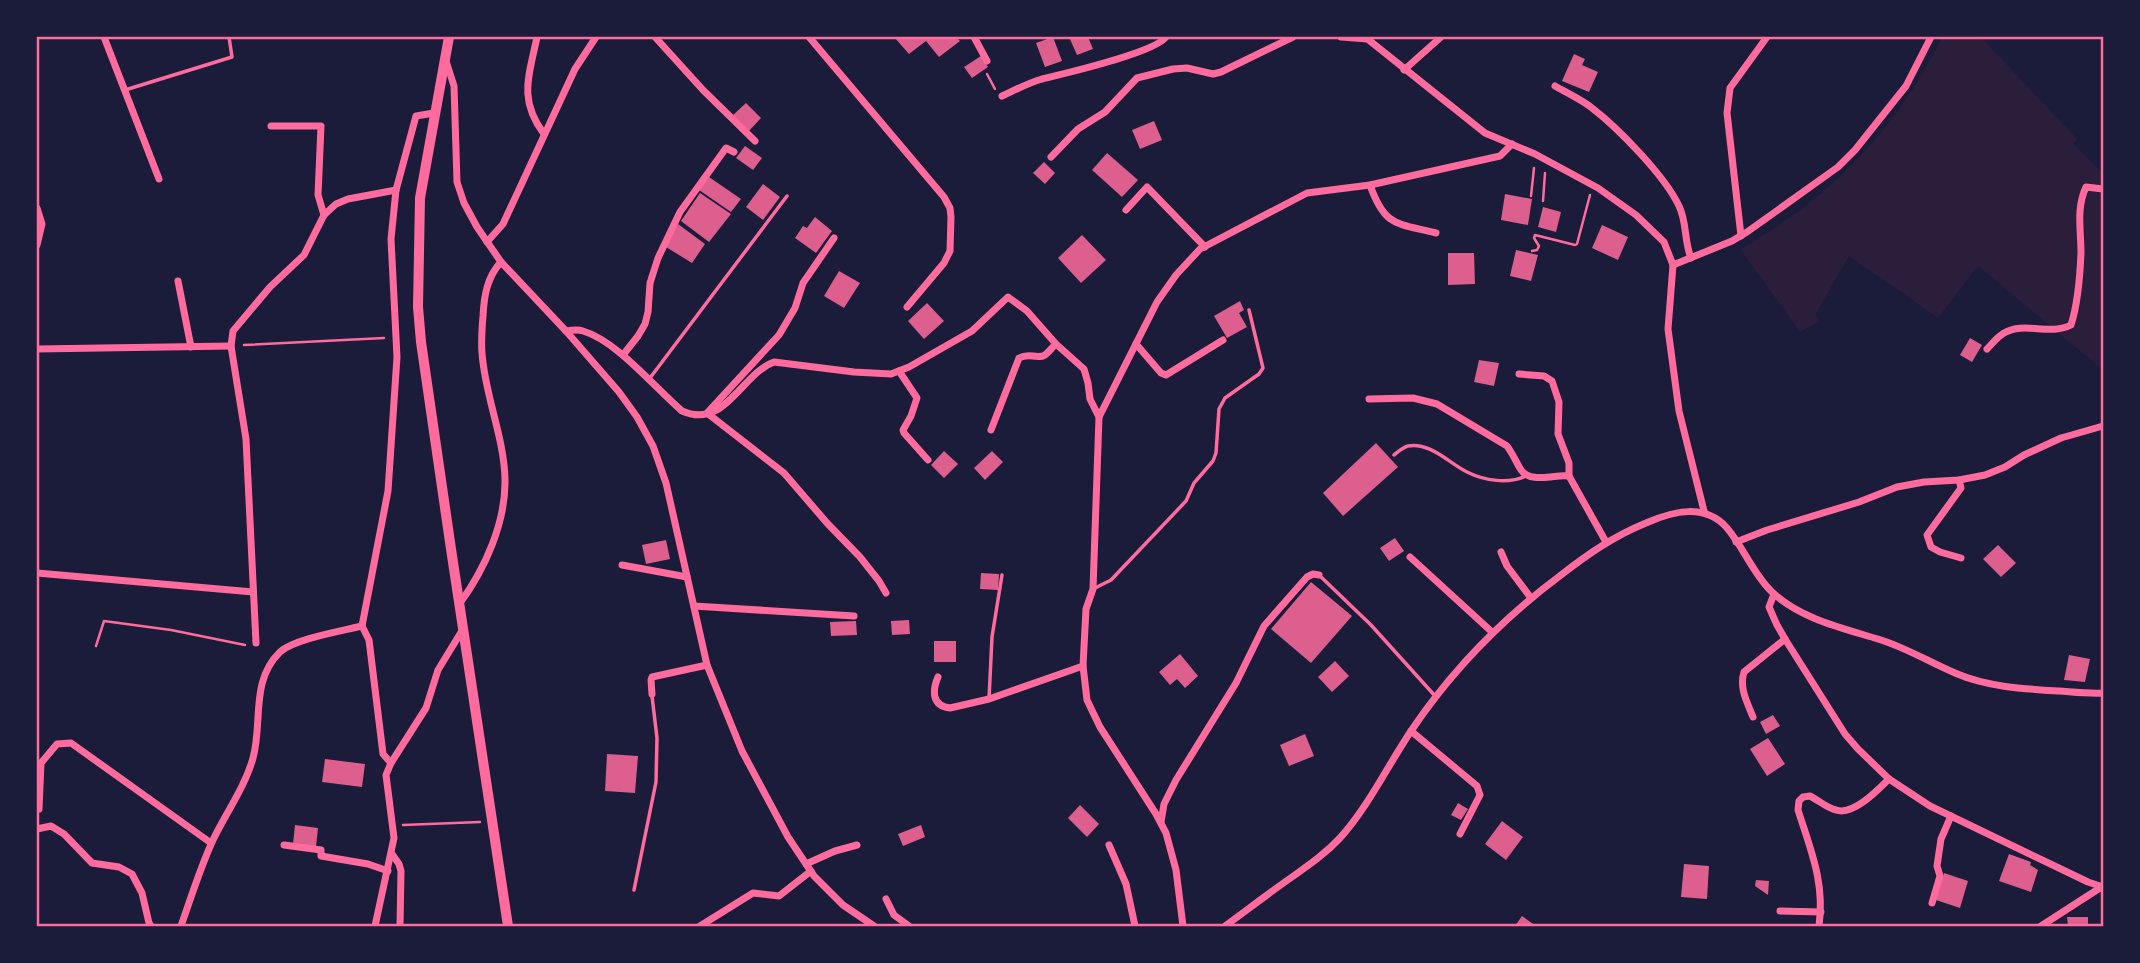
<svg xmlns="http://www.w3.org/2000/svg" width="2140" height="963" font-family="'Public Sans',sans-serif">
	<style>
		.green { fill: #2a1e3b }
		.building { fill: #dd5f8e }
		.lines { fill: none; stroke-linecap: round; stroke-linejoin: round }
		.path { stroke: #ff6b9d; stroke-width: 2.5 }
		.service { stroke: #ff6b9d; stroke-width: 3.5 }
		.minor { stroke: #ff6b9d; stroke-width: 7 }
		.primary { stroke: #ff6b9d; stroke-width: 10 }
		.neatline { fill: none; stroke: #ff6b9d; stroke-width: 2.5 }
	</style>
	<rect width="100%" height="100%" fill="#1b1b3a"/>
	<path class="green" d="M1942 37H1981L2077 139 2073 144 2103 173V370L1978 266 1938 318 1849 256 1815 315 1820 321 1800 332 1740 249C1828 201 1899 127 1942 37Z"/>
	<g class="building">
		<polygon points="894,37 956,37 960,41 939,57 926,41 909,54"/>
		<polygon points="1053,37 1062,61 1045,67 1036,43"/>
		<polygon points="1069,37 1088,37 1093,49 1077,55"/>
		<polygon points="1574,54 1585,59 1582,65 1598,72 1589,92 1562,81"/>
		<polygon points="981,56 988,67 972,78 964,67"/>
		<polygon points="746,103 761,118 749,131 733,115"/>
		<polygon points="1154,121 1162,140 1140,149 1132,130"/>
		<polygon points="745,146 762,158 753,170 736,158"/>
		<polygon points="1107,153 1138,180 1122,197 1092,170"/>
		<polygon points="1044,162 1055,173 1045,184 1033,173"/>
		<polygon points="709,177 741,199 731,212 699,190"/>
		<polygon points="763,184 780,197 763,220 746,207"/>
		<polygon points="700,193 731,214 709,242 681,221"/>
		<polygon points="1505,194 1532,199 1528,225 1501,220"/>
		<polygon points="1543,207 1561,212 1556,232 1538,227"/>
		<polygon points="815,217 832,231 816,253 795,238 803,226 807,228"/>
		<polygon points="678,224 705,244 692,263 666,247"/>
		<polygon points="1602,225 1628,237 1618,260 1592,248"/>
		<polygon points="1082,235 1106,260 1081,283 1058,258"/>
		<polygon points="1516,250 1538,255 1531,281 1510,276"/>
		<polygon points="1448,253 1474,253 1475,284 1448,285"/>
		<polygon points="839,271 860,283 844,308 824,296"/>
		<polygon points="1240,301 1244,310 1239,313 1247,327 1227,338 1214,316"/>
		<polygon points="927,303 944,321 924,339 908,321"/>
		<polygon points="1970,338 1982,345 1972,362 1960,355"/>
		<polygon points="1479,360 1499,363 1494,386 1474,382"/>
		<polygon points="1376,443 1398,467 1343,516 1323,493"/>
		<polygon points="944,451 958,464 944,478 931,465"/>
		<polygon points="992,451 1003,462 985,480 974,468"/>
		<polygon points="1395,538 1404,551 1389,561 1380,548"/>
		<polygon points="666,540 670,559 646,564 642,545"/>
		<polygon points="1998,545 2016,563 2001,577 1983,559"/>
		<polygon points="981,573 999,574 998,590 980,589"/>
		<polygon points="1311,582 1352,616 1311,663 1271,629"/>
		<polygon points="909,620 910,634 892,635 891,621"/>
		<polygon points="856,621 857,635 831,636 830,622"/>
		<rect x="934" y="641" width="22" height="21"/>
		<polygon points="1180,654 1198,676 1185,688 1177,679 1170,685 1159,672"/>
		<polygon points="2069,655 2090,659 2085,682 2064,680"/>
		<polygon points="1335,661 1349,676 1332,692 1318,677"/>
		<polygon points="1773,715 1780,726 1766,734 1760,722"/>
		<polygon points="1305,734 1314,756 1289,766 1280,745"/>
		<polygon points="1768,738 1785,764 1767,776 1750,749"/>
		<polygon points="607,754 638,756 635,793 605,791"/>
		<polygon points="325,759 365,764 362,787 322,782"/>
		<polygon points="1458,803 1468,809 1461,820 1451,815"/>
		<polygon points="1080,805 1099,824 1087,837 1068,818"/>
		<polygon points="1502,821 1523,837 1506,860 1485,844"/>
		<polygon points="295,825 318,828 316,847 293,844"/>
		<polygon points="921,825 925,837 903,846 898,834"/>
		<polygon points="2009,854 2031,862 2030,865 2038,870 2031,892 1999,881"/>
		<polygon points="1684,864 1709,866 1707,899 1681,897"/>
		<polygon points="1944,873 1968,881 1960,908 1936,900"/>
		<polygon points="1756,880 1769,881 1768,895 1755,886"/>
		<polygon points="1522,916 1536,926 1515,926"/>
		<polygon points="2067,917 2088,917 2088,926 2068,926"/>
	</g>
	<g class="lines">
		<g class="path">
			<polyline points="987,74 995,89"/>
			<polyline points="1531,196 1534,168"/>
			<polyline points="1543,201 1545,173"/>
			<polyline points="1532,251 1537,250 1539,246 1534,238 1535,235 1575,245 1577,244 1590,195"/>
			<polyline points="244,345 384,338"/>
			<polyline points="96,646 104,621 171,630 245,645"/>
			<polyline points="403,825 480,822"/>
		</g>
		<g class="service">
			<polyline points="125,90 232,57 229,37"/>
			<polyline points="650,378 787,196"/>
			<path d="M1394 455C1398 452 1403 447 1408 446 1430 442 1449 463 1467 472 1485 481 1508 484 1526 476"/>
			<polyline points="1319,575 1371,625 1436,697"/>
			<polyline points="1093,589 1111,580 1186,501 1194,483 1213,461 1216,453 1219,409 1225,398 1259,374 1263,368 1249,310"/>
			<polyline points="989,699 992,637 1002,575"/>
			<polyline points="634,890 656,782 657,738 652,696"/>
		</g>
		<g class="minor">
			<polyline points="104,37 159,179"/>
			<path d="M537 37C529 76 518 99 544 134"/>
			<polyline points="655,37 703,90 755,141"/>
			<polyline points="809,37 944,197 950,208 951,217 950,251 944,263 907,307"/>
			<polyline points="974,37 987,61"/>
			<polyline points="1341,37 1368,39"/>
			<polyline points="1365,37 1485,133 1535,154 1598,188 1636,215 1664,242 1673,265 1668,329 1679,411 1704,511"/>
			<polyline points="446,61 454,86 457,182 464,203 477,227 501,262 566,331 619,392 637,417 653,446 666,483 707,665 742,751 788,837 814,876 843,905 874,926"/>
			<polyline points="1404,70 1441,37"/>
			<path d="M1555 86C1567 93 1581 99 1592 108 1618 128 1665 176 1679 206 1687 222 1684 241 1691 258"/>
			<path d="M1002 96C1015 90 1028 83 1042 79 1066 73 1154 53 1166 37"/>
			<polyline points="271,126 321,126 318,195 324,215"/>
			<polyline points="1051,157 1078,129 1105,112 1137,78 1173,69 1187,68 1213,74 1221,72 1293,37"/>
			<path d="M1370 185C1385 227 1396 223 1436 233"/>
			<polyline points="37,208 42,224 37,245"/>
			<polyline points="1126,210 1147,187 1205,247"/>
			<polyline points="1741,236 1727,113 1730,88 1767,37"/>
			<polyline points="834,238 803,283 795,308 779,335 707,413 784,473 827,523 860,557 879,581 886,593"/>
			<polyline points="487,242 503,224 575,69 596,37"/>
			<polyline points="1673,265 1732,241 1747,232 1838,167 1855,150 1906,86 1931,37"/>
			<polyline points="178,281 191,347"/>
			<path d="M566 331C572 330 577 329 583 331 617 341 654 387 682 411 725 430 741 374 774 362L854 372 891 374 909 367 972 331 1008 297 1027 311 1056 344 1084 369 1088 383 1090 399 1099 417"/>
			<polyline points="1136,344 1161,373 1166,375 1223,340"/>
			<polyline points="37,349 231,346"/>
			<path d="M1987 349C1992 344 1997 337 2004 333 2024 321 2050 336 2071 325 2078 303 2080 277 2081 253 2081 231 2076 208 2086 187L2103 189"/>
			<polyline points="623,355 638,336 645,324 648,312 650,283 658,258 680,212 726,148 734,152"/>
			<polyline points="899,371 917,398 911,416 903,430 904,433 928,460"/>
			<polyline points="1519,374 1544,376 1552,381 1559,402 1558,434 1569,463 1569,476 1606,542"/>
			<path d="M1369 399 1413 398 1437 404 1507 446C1513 454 1516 462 1521 470 1531 484 1554 474 1569 476"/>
			<path d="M991 430 1019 358C1028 353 1034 358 1043 356 1048 354 1052 347 1056 344"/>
			<polyline points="1959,480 1961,488 1927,535 1931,547 1940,552 1961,558"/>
			<polyline points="1736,542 1767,530 1859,502 1897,487 1924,482 1959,480 1985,475 2005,467 2024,455 2061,438 2103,426"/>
			<polyline points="1501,552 1507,566 1531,598"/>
			<polyline points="1410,557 1492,632"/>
			<polyline points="622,565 687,577"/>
			<polyline points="37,573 253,592"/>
			<polyline points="1774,594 1769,607 1777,625 1785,639 1845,734 1858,749 1889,779 1930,806 2088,882 2103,887"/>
			<path d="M460 603C485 569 506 522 505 479 504 437 485 396 482 353 481 341 482 328 483 316 484 296 487 277 501 262"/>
			<polyline points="694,606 854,616"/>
			<polyline points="256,643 246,439 231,346 233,331 270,287 304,255 324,215 336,204 348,199 396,190"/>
			<path d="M938 677C932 691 932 706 950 708L989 699 1083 666"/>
			<polyline points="652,694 651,680 652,677 707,665"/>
			<path d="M1753 717C1747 702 1739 688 1744 672L1785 639"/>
			<polyline points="1411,731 1477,786 1480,795 1460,834"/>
			<polyline points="391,763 383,754 369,640 362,626 388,491 397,357 391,239 396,190 416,116 434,113"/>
			<polyline points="39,809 41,763 57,744 71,743 211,843"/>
			<polyline points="1161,822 1164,804 1176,780 1236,683 1264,626 1307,577 1313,574 1319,575"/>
			<polyline points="37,829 51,826 64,834 92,863 119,867 132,874 142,893 149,923 151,926"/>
			<polyline points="284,845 321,850 321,856 368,864 388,871"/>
			<polyline points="1109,845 1126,884 1135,926"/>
			<polyline points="392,854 399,864 401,871 400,926"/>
			<polyline points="806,864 835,851 857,845"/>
			<polyline points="886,899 894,915 909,926"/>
			<polyline points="1932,903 1940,876 1937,866 1941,839 1951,816"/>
			<polyline points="1780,911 1821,912"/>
			<path d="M181 926C191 898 200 868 213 840 226 813 245 787 253 758 263 722 250 681 280 652 294 639 342 631 362 626"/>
			<polyline points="375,926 394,838 386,775 391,763 426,708 438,670 463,629"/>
			<polyline points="700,926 753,893 779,896 811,871"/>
			<polyline points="1183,926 1176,870 1166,833 1156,814 1100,727 1087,700 1083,666 1086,609 1093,589 1099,417 1157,302 1176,275 1200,249 1307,193 1370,185 1500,156 1512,144"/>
			<path d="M1225 926C1247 910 1269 893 1292 877 1309 865 1325 854 1340 838 1368 807 1387 767 1411 731 1452 670 1502 619 1561 575 1588 554 1614 536 1646 523 1673 511 1705 503 1727 528 1744 548 1753 574 1772 592 1801 619 1842 628 1878 639 1905 647 1929 662 1955 673 1987 687 2024 689 2059 691 2073 692 2089 694 2103 693"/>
			<path d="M1819 926C1825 883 1811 851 1798 810L1799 801 1803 797 1810 796C1818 800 1827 808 1836 810 1853 816 1878 790 1889 779"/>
			<polyline points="2041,926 2103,886"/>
		</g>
		<polyline class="primary" points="449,37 420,198 418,307 421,342 451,549 508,926"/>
	</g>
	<rect width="2140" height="963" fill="none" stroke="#1b1b3a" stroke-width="77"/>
	<rect x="38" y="38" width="2064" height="887" class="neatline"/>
</svg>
